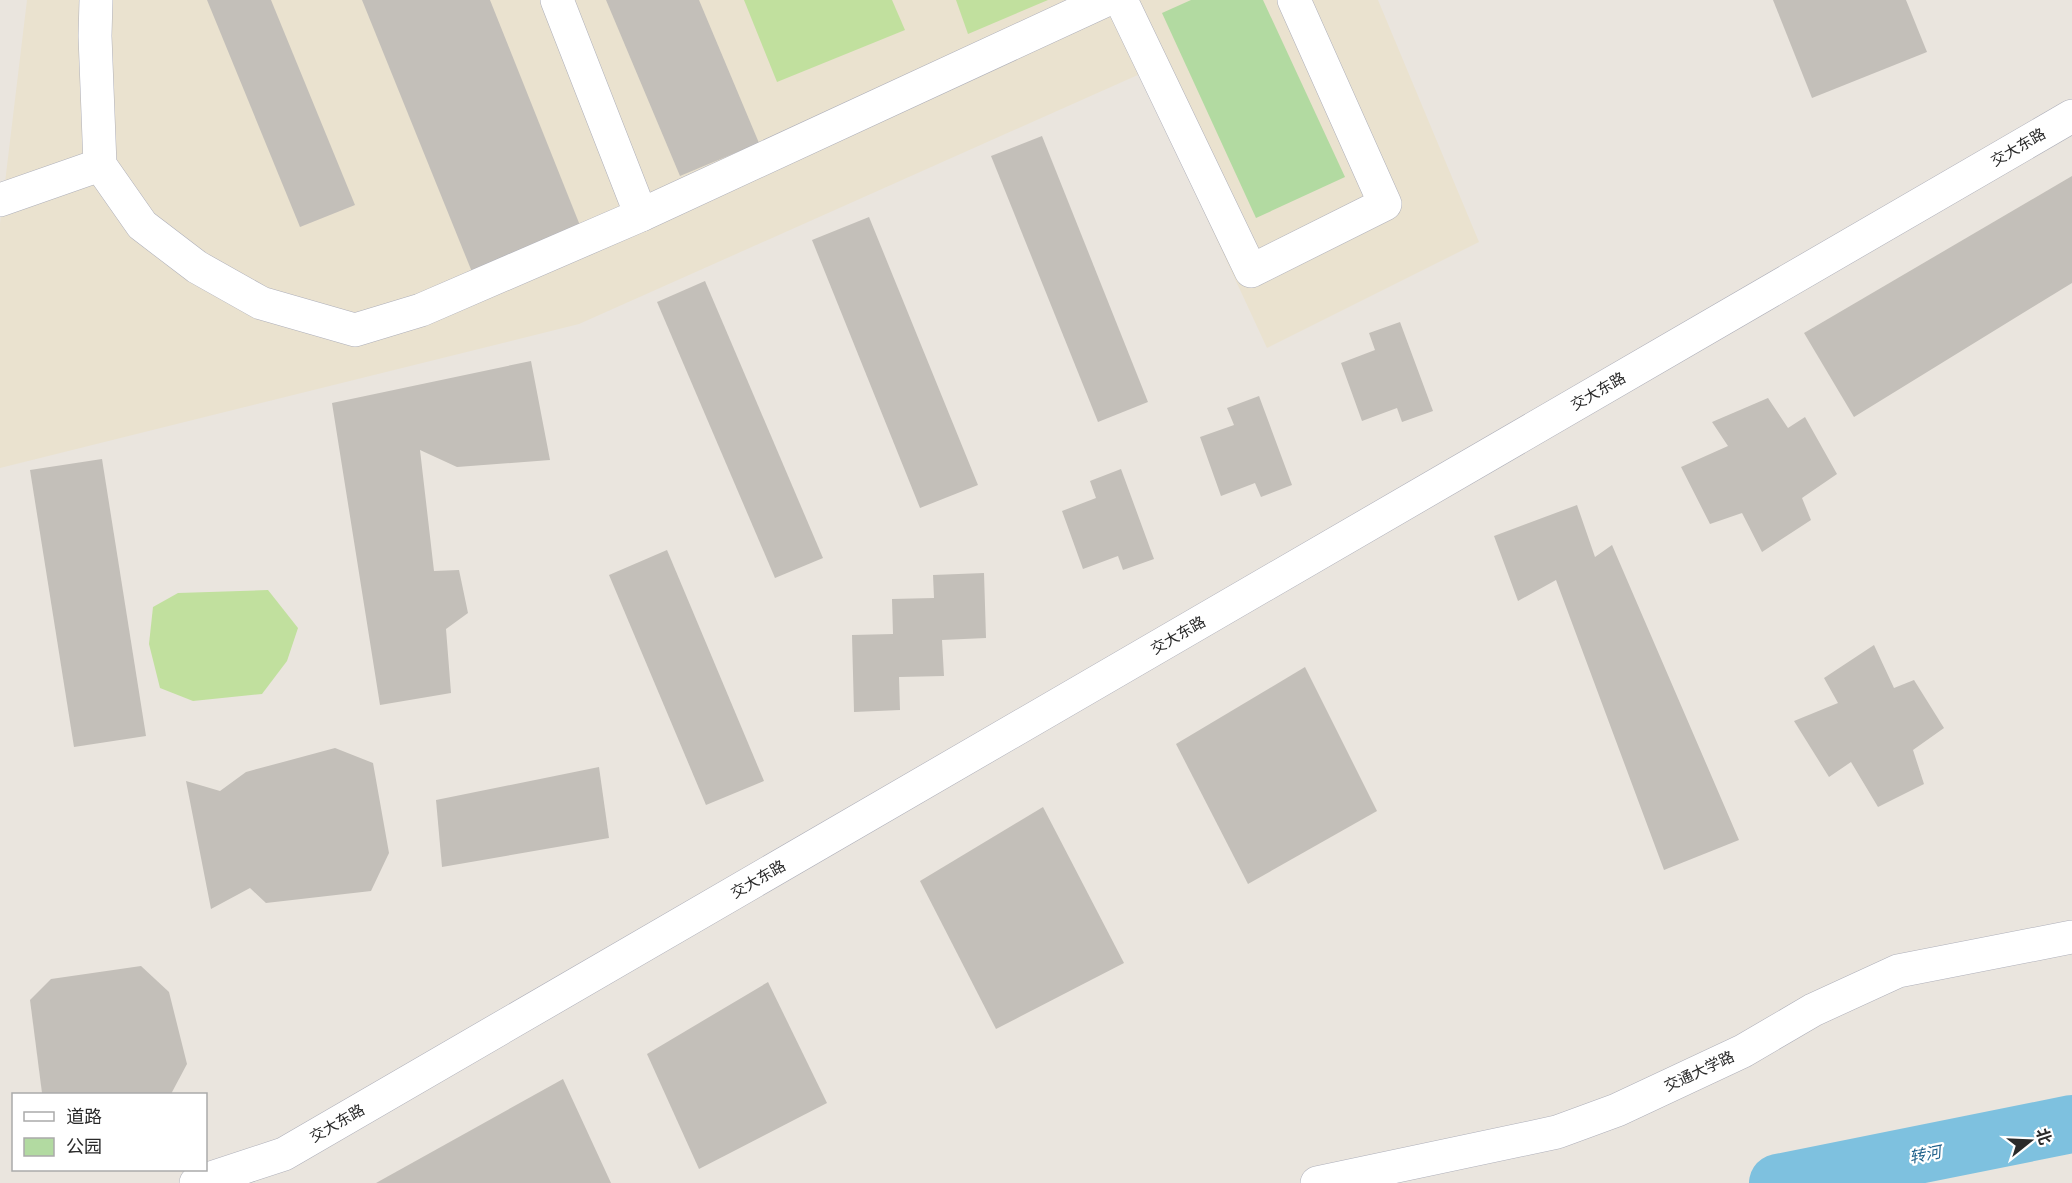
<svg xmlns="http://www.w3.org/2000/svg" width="2072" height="1183" font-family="Inter,'Noto Sans SC',sans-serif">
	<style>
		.education { fill: #eae2cf }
		.green { fill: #b2daa1 }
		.pitch { fill: #c1e09e }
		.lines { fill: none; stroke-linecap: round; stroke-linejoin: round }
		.river { stroke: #7ec1df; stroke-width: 58 }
		.building { fill: #c3bfb9 }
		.minor-casing { stroke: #aeafb9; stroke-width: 34 }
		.minor { stroke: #fff; stroke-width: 33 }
		.labels { text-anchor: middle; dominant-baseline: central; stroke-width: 4.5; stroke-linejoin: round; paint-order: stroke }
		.street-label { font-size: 15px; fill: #2a2a2a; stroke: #fff }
		.water-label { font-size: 16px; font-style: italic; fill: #1e608a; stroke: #fff }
	</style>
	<rect width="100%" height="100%" fill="#eae5de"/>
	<polygon class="education" points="27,0 1378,0 1479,242 1267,348 1140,74 579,324 0,468 0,224"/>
	<polygon class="green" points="1191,0 1263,0 1345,177 1256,218 1162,13"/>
	<g class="pitch">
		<polygon points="744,0 892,0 905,30 777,82"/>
		<polygon points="956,0 1048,0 968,34"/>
		<polygon points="268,590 298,628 287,661 262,694 193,701 160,688 149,644 153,607 178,593"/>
	</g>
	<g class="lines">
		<polyline class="river" points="1778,1183 2072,1124"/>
	</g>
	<g class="building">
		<polygon points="207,0 271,0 355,205 300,227"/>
		<polygon points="362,0 490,0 581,228 472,272"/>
		<polygon points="606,0 699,0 759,143 680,176"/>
		<polygon points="1773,0 1906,0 1927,52 1812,98"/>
		<polygon points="1042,136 1148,402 1098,422 991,156"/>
		<polygon points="2072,176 2072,283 1854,417 1804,333"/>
		<polygon points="869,217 978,485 920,508 812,240"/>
		<polygon points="705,281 823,558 775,578 657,302"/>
		<polygon points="1400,322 1433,411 1402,422 1397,408 1362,421 1341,363 1375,350 1369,333"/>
		<polygon points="531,361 550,460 457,467 420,450 434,571 459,570 468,613 446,629 451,693 380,705 332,403"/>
		<polygon points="1259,396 1292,485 1261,497 1255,483 1221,496 1200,437 1234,425 1227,408"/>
		<polygon points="1768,398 1788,428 1805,417 1837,474 1802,498 1811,520 1762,552 1742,513 1710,524 1681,467 1728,446 1712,422"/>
		<polygon points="102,459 146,736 74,747 30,470"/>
		<polygon points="1121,469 1154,559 1123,570 1118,556 1083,569 1062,511 1096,498 1090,481"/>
		<polygon points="1577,505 1595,557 1612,545 1739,840 1664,870 1556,580 1518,601 1494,536"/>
		<polygon points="667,550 764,781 706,805 609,575"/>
		<polygon points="984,573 986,638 942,640 944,676 899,677 900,710 854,712 852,635 893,634 892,599 934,598 933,575"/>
		<polygon points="1874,645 1894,688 1914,680 1944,728 1913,750 1924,784 1878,807 1851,762 1829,777 1794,721 1838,703 1824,678"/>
		<polygon points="1305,667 1377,811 1248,884 1176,744"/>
		<polygon points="335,748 373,763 389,853 371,891 266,903 250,888 211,909 186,781 220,791 246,772"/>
		<polygon points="599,767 609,838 442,867 436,800"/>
		<polygon points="1043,807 1124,963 996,1029 920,881"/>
		<polygon points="141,966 169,992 187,1064 171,1094 45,1094 42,1093 30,1000 51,979"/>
		<polygon points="768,982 827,1103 699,1169 647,1054"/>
		<polygon points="563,1079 611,1183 376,1183"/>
	</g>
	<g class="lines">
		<g class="minor-casing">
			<g id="minor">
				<polyline points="96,0 95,36 100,165 142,225 197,267 261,303 355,330 421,310 641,215 1106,0"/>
				<polyline points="557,0 641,215"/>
				<polyline points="1121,0 1251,271 1385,204 1294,0"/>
				<polyline points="0,200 100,165"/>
				<polyline points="196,1183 284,1154 2072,116"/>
				<polyline points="1317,1183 1557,1132 1617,1110 1743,1051 1813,1010 1898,971 2072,937"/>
			</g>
		</g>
		<use href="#minor" class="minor"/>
	</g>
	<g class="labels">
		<g class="street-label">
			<text transform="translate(2018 147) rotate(-30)">交大东路</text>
			<text transform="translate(1598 391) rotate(-30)">交大东路</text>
			<text transform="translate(1178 635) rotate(-30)">交大东路</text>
			<text transform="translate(758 879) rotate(-30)">交大东路</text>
			<text transform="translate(1699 1071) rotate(-25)">交通大学路</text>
			<text transform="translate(337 1123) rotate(-30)">交大东路</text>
		</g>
		<g class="water-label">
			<text transform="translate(1925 1154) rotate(-11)">转河</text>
		</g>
	</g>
	<rect x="12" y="1093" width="195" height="78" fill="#ffffff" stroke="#aaaaaa" stroke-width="1.5"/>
	<rect x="24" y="1112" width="30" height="9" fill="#ffffff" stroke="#aaaaaa" stroke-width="1.5"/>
	<text x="66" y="1123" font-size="18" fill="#2a2a2a">道路</text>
	<rect x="24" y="1138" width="30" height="18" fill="#b2daa1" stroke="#aaaaaa" stroke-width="1.5"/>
	<text x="66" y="1153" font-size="18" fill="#2a2a2a">公园</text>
	<g transform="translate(2030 1141) rotate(72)" stroke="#ffffff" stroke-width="4.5" paint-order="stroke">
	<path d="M0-4.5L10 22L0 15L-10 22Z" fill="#2a2a2a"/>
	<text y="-9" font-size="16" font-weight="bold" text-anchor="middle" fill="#2a2a2a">北</text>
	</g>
</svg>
